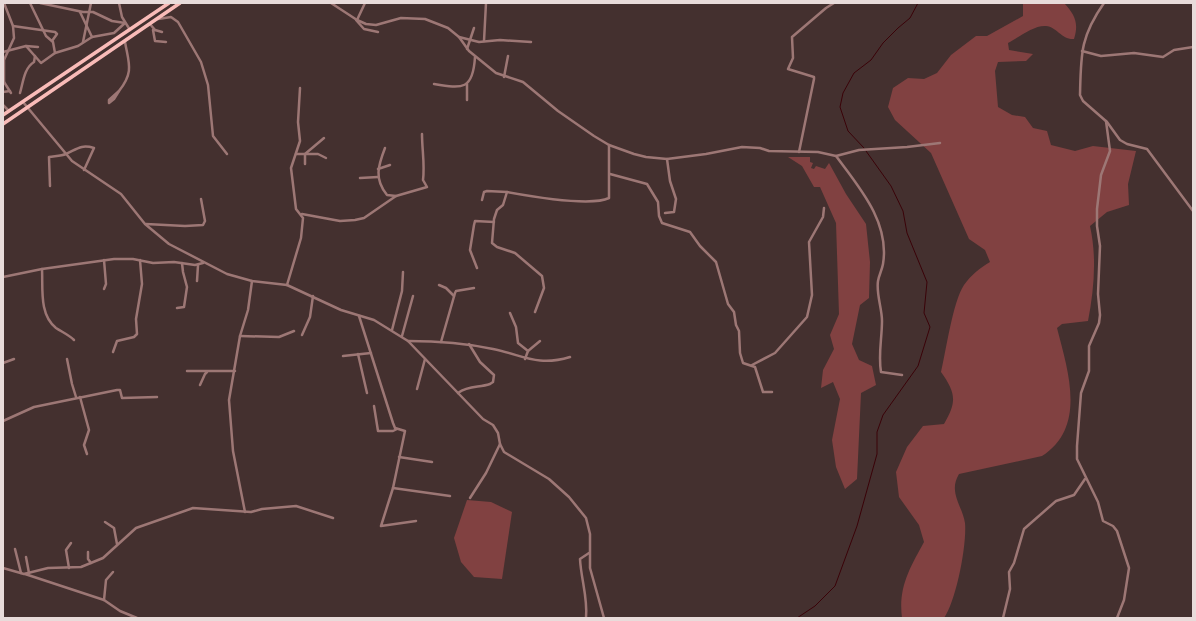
<svg xmlns="http://www.w3.org/2000/svg" width="1196" height="621" font-family="'Exo 2',sans-serif">
	<style>
		.green { fill: #814141 }
		.lines { fill: none; stroke-linecap: round; stroke-linejoin: round }
		.stream { stroke: #3a0208; stroke-width: 1 }
		.minor { stroke: #9d7775; stroke-width: 2.5 }
		.primary { stroke: #f9bbb8; stroke-width: 3.5 }
	</style>
	<rect width="100%" height="100%" fill="#44302f"/>
	<g class="green">
		<path d="M1023 3H1064C1075 15 1079 23 1074 39 1062 40 1057 27 1046 26 1034 25 1019 37 1008 43L1009 50 1033 54 1026 61 998 62 995 71 998 107 1012 115 1025 117 1033 128 1047 131 1051 145 1075 151 1093 146 1136 151 1128 184 1129 205 1107 212 1090 226C1097 257 1094 290 1088 321L1062 324 1057 328C1068 371 1087 427 1042 456L959 474C948 492 962 505 965 523 967 545 956 601 944 618H902C898 587 910 568 924 542L919 525 899 497 896 472 907 447 923 426 944 424C957 402 956 393 941 372 946 351 953 301 964 285 971 275 980 268 990 262L985 250 969 239 931 153 895 120 888 107 893 88 908 78 924 79 937 73 951 55 976 36H987L1023 16Z"/>
		<polygon points="788,157 810,157 810,162 813,163 811,168 814,169 816,166 825,169 829,163 846,194 866,224 870,262 869,298 860,305 852,344 859,360 872,366 876,385 861,393 857,479 845,489 836,467 832,440 840,399 833,382 821,388 823,370 834,349 830,335 839,314 836,223 820,187 814,187 802,166"/>
		<polygon points="467,500 491,502 512,512 502,579 474,577 461,562 454,538"/>
	</g>
	<g class="lines">
		<g class="stream">
			<polyline points="864,148 848,131 840,107 843,93 854,73 871,60 883,43 898,28 910,18 918,3"/>
			<polyline points="797,618 815,606 835,586 857,526 877,454 877,432 883,415 918,366 930,327 924,313 927,282 907,233 903,211 891,186 866,151"/>
		</g>
		<g class="minor">
			<polyline points="30,3 46,36 53,42 55,53"/>
			<polyline points="40,3 83,12 93,12 112,21 125,23"/>
			<polyline points="119,3 122,17 130,30"/>
			<path d="M331 3 357 20 366 24 376 25 401 18 425 19 448 28 459 37 469 51 496 73 523 82 558 111 594 136 609 145 634 154 646 157 667 159 706 154 742 147 760 148 769 151 818 152 836 156C859 187 890 222 883 264 882 270 879 275 878 281 876 294 882 308 882 321 882 338 878 355 881 372L902 375"/>
			<path d="M1104 3C1080 37 1081 55 1080 95L1083 101 1107 122 1120 140 1127 144 1147 149 1193 211"/>
			<polyline points="80,12 92,37"/>
			<polyline points="158,19 171,17 178,22 201,62 208,85 213,136 227,154"/>
			<polyline points="356,20 364,29 378,32"/>
			<polyline points="357,20 365,3"/>
			<polyline points="150,24 155,30 162,32"/>
			<polyline points="13,26 55,32 57,34 52,41"/>
			<polyline points="155,30 153,30 155,41 166,42"/>
			<polyline points="459,37 479,42 500,40 531,42"/>
			<polyline points="484,41 486,3"/>
			<polyline points="83,42 91,3"/>
			<polyline points="26,46 41,63 55,53 78,46 92,37 114,33 125,23"/>
			<polyline points="467,49 474,28"/>
			<polyline points="1082,51 1101,56 1134,53 1163,57 1174,50 1193,47"/>
			<polyline points="3,52 26,46 38,47"/>
			<polyline points="504,77 508,56"/>
			<polyline points="4,82 11,93"/>
			<polyline points="4,83 4,60 14,38 13,26 4,3"/>
			<path d="M434 84C463 89 473 90 475 57"/>
			<polyline points="467,84 467,100"/>
			<path d="M119 91C134 72 129 64 125 42"/>
			<polygon points="119,91 114,99 109,103 109,100"/>
			<polyline points="3,92 10,91"/>
			<path d="M20 93C23 83 24 68 34 62L35 56"/>
			<polyline points="23,102 72,161 121,194 145,224 169,244 227,274 252,281 287,285 341,310 374,320 408,341 483,419 493,425 498,433 500,444 504,452 549,479 569,497 586,518 590,534 590,568 604,618"/>
			<polyline points="3,105 9,111"/>
			<polyline points="1106,121 1110,151 1101,175 1097,209 1097,226 1100,246 1098,294 1100,315 1099,323 1089,346 1089,371 1081,393 1077,446 1077,459 1098,502 1103,521 1113,526 1117,531 1129,568 1124,600 1117,618"/>
			<path d="M385 148C378 166 374 179 387 195L396 196"/>
			<polyline points="799,152 814,79 814,77 788,69 793,58 792,37 826,8 834,3"/>
			<polyline points="296,154 318,154 326,158"/>
			<polyline points="836,156 859,150 907,147 940,143"/>
			<polyline points="305,164 305,154 324,138"/>
			<polyline points="378,169 390,165"/>
			<polyline points="610,174 647,184 658,202 659,216 662,223 690,232 700,246 716,262 728,304 734,312 736,325 739,331 740,353 743,363 755,367 763,392 772,392"/>
			<polyline points="360,178 378,177"/>
			<path d="M50 186 49 157C54 156 61 156 66 154 77 149 81 144 94 148L84 170"/>
			<polyline points="482,200 484,192 487,191 507,192"/>
			<polyline points="665,213 674,212 676,199 670,181 667,159"/>
			<path d="M302 214 340 221 355 220 364 218 396 196 427 187 423 180C425 165 422 150 422 134"/>
			<polyline points="146,224 185,226 203,225 205,221 201,199"/>
			<polyline points="104,260 106,284 104,289"/>
			<polyline points="477,268 470,250 474,225 475,221 494,222"/>
			<path d="M42 269C43 288 39 315 56 328 62 332 69 335 74 340"/>
			<polyline points="3,277 42,269 114,259 133,259 153,263 174,262 195,265 203,263"/>
			<polyline points="197,281 198,265"/>
			<polyline points="287,285 301,238 303,218 296,209 291,168 300,141 298,122 300,88"/>
			<polyline points="439,285 446,288 454,296"/>
			<polyline points="177,308 184,307 187,287 183,272 182,263"/>
			<path d="M535 312 544 288 542 276 515 253 497 247 492 243 494 219 497 210 503 205 507 192C529 196 590 207 609 198V145"/>
			<polyline points="510,313 516,327 518,343 528,351 525,359"/>
			<polyline points="359,316 393,423 395,428 405,431 393,488 381,526 416,521"/>
			<polyline points="392,330 402,291 403,272"/>
			<polyline points="302,335 310,317 313,296"/>
			<polyline points="240,336 279,337 294,331"/>
			<polyline points="402,336 413,296"/>
			<path d="M408 341C436 341 465 343 493 349 523 355 537 367 570 357"/>
			<polyline points="441,342 455,293 456,291 474,288"/>
			<polyline points="528,351 540,341"/>
			<polyline points="113,352 117,341 134,337 137,334 136,319 142,284 140,260"/>
			<polyline points="358,354 367,393"/>
			<polyline points="343,356 371,353"/>
			<polyline points="67,359 72,384 76,397"/>
			<polyline points="3,363 14,359"/>
			<polyline points="752,365 775,353 807,317 812,295 809,242 823,217 824,208"/>
			<polyline points="187,371 235,371"/>
			<polyline points="200,385 205,374 207,372"/>
			<polyline points="417,389 425,359"/>
			<path d="M458 393C469 385 479 388 490 384L493 382 494 375 480 362 469 344"/>
			<polyline points="80,397 89,430 84,445 87,454"/>
			<polyline points="374,406 378,431 393,431 397,429"/>
			<polyline points="3,421 34,407 117,390 120,390 122,398 157,397"/>
			<polyline points="399,457 432,462"/>
			<polyline points="393,488 450,496"/>
			<polyline points="470,498 486,473 500,444"/>
			<polyline points="245,512 233,451 229,400 240,336 248,310 252,281"/>
			<polyline points="105,522 114,528 117,544"/>
			<polyline points="15,549 21,573"/>
			<polyline points="88,552 88,559 91,563"/>
			<polyline points="26,557 29,573"/>
			<polyline points="3,568 24,574 48,568 81,567 103,558 136,528 193,508 251,512 262,509 296,506 333,518"/>
			<polyline points="69,568 66,550 71,543"/>
			<polyline points="25,574 104,600 120,611 137,618"/>
			<polyline points="104,600 106,580 113,572"/>
			<path d="M586 618C588 598 581 579 580 559L589 553"/>
			<polyline points="1003,618 1010,589 1009,572 1014,563 1024,529 1056,501 1074,495 1085,479"/>
		</g>
		<g class="primary">
			<polyline points="3,115 169,3"/>
			<polyline points="3,124 180,3"/>
		</g>
	</g>
	<rect width="1196" height="621" fill="none" stroke="#e8dbda" stroke-width="8"/>
</svg>
